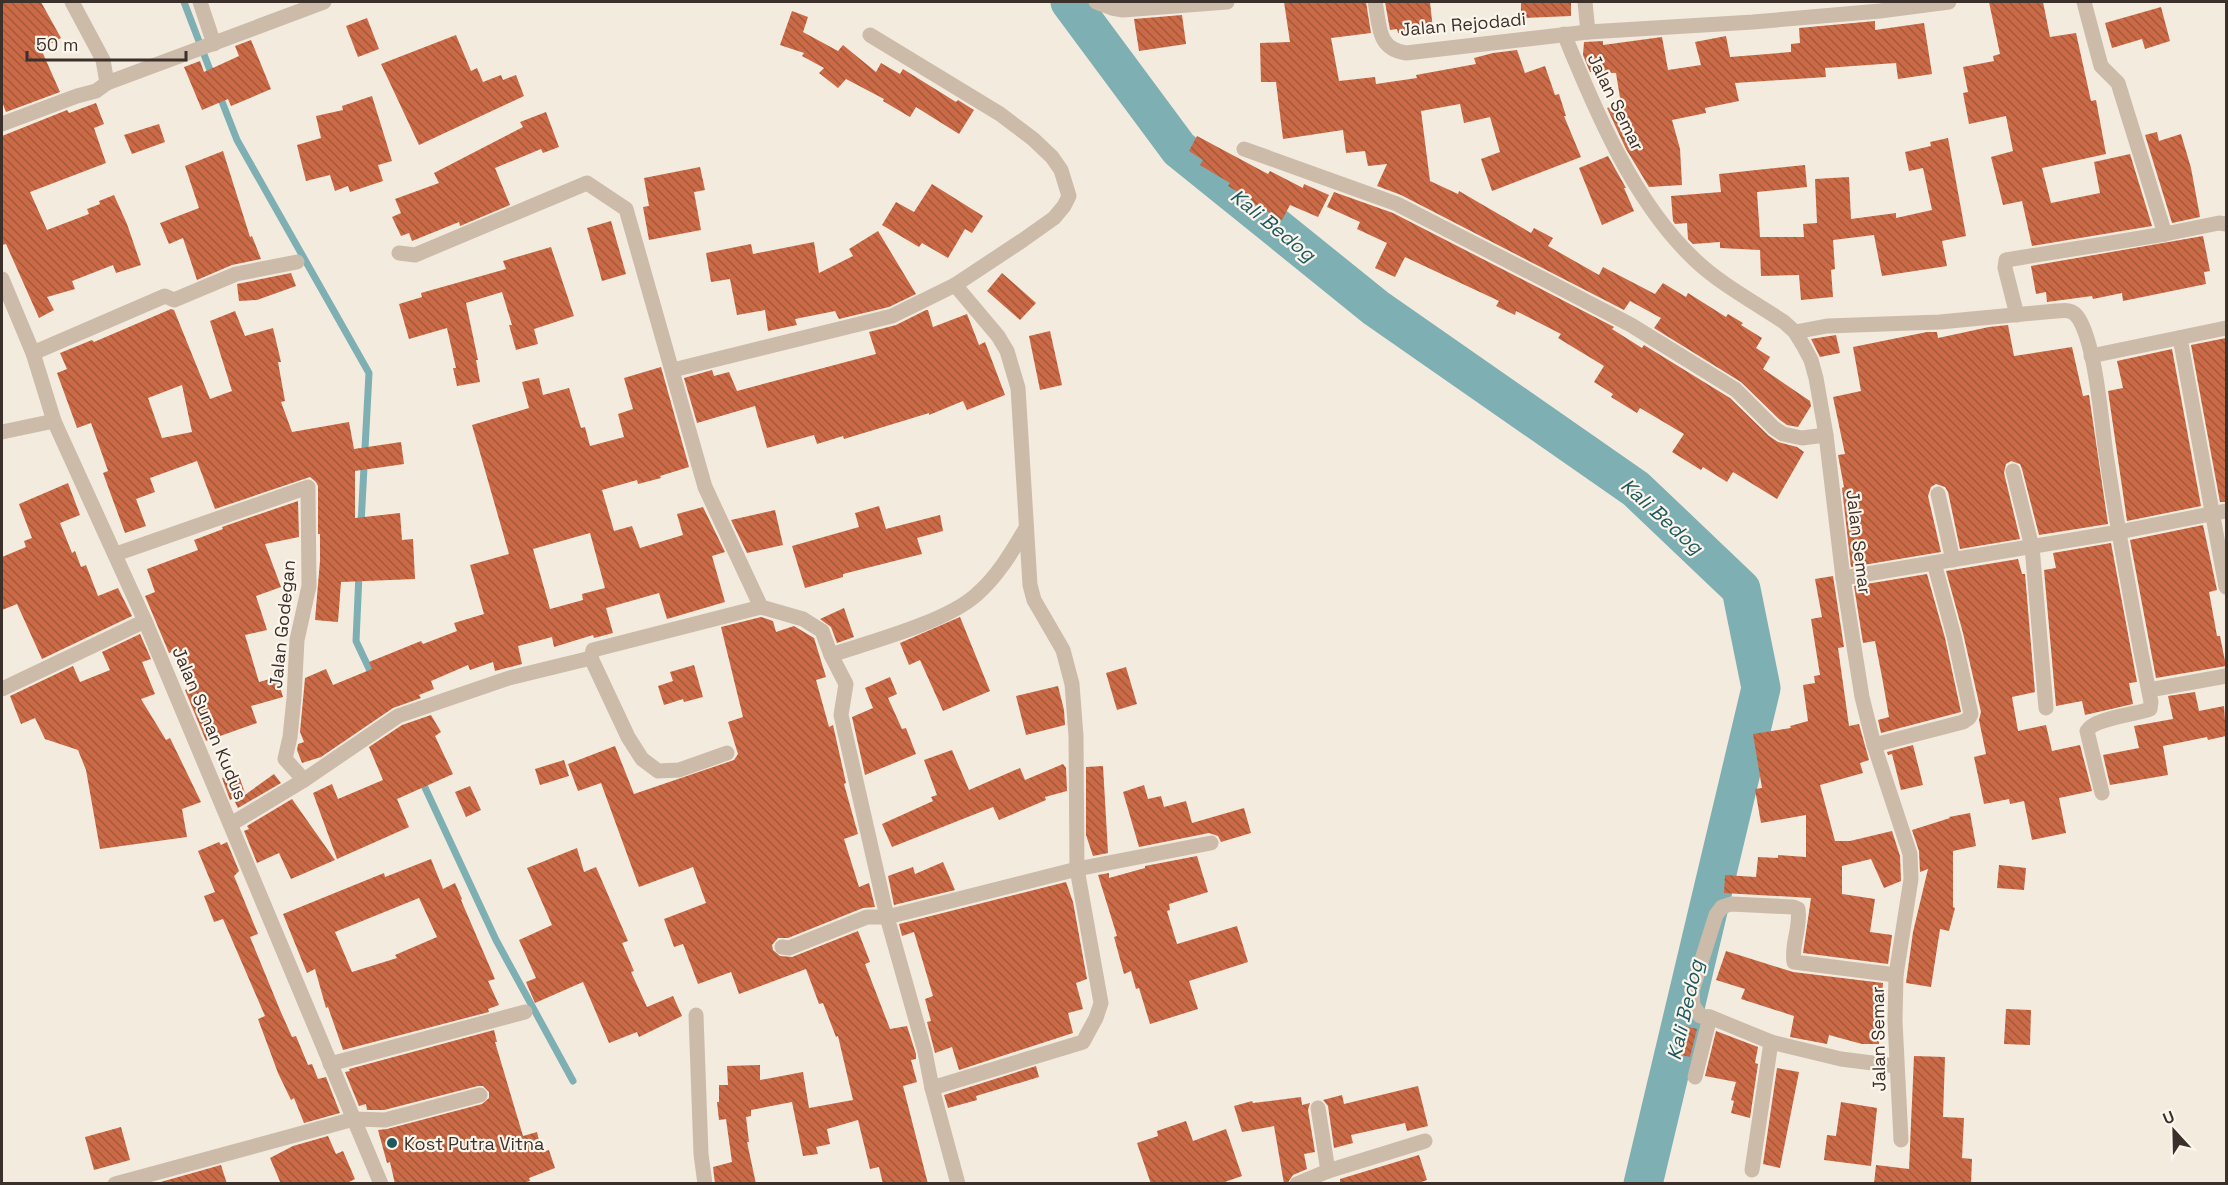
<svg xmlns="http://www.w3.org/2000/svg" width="2228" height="1185" font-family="'Space Grotesk',sans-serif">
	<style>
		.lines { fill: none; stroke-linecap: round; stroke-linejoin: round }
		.stream { stroke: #7dafb3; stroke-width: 7 }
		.river { stroke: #7dafb3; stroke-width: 39 }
		.building { fill: url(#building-back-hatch); fill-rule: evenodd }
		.minor { stroke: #cdbbaa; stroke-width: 15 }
		.poi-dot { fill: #1d595f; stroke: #fbf5ec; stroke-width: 2 }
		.labels { text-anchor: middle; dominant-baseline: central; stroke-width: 4.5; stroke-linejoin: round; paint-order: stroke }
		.street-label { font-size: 18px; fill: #3b302a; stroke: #fbf5ec }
		.poi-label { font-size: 18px; fill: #3b302a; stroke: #fbf5ec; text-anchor: start }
		.water-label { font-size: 20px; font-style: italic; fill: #1d595f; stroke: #fbf5ec }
	</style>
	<defs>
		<pattern id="building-back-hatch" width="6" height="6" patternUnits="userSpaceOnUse" patternTransform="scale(1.5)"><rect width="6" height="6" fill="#cb6a46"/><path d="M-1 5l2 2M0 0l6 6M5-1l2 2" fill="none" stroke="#a6583b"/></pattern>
	</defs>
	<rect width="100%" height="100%" fill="#f4ebdf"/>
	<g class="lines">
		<g class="stream">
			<polyline points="184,2 213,78"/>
			<polyline points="219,94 237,140 369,373 361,524"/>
			<polyline points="359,574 356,641 373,677"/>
			<polyline points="421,779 496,940 573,1081"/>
		</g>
		<polyline class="river" points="1070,2 1179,149 1376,308 1636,489 1741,589 1761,688 1643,1184"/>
	</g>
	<g class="building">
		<polygon points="2,2 41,2 61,38 41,49 60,92 6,112 2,102"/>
		<polygon points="1284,2 1366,2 1371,33 1331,38 1339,81 1375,77 1376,84 1417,78 1416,75 1476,64 1474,58 1493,53 1517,50 1525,73 1545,66 1555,95 1559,94 1566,116 1564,116 1581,157 1492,191 1481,159 1500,152 1490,117 1464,123 1460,104 1421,111 1430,181 1458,194 1459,191 1531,233 1534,228 1553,238 1548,246 1599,275 1603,267 1655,294 1663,283 1686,297 1688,293 1726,317 1728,314 1743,323 1741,325 1762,338 1756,348 1770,357 1763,369 1810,401 1811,406 1798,427 1787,425 1780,420 1741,382 1654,328 1661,318 1630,301 1624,310 1401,195 1377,186 1387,164 1368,166 1365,151 1346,153 1343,130 1283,139 1276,82 1261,82 1260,43 1290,42"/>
		<polygon points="1385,2 1430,2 1433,30 1398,33 1397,29 1390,30"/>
		<polygon points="1521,2 1571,2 1571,16 1521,18"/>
		<polygon points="1989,2 2043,2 2050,37 2076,33 2091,101 2096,100 2106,154 2042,168 2051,203 2100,193 2094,162 2130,154 2152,226 2032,246 2022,201 2003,205 1991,157 2013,151 2006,116 1969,124 1963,93 1968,92 1963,67 1994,61 1993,56 2000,54"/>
		<polygon points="2161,7 2170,41 2145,49 2142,39 2112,48 2105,23"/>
		<polygon points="792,11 808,17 803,32 838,51 843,45 876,72 881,63 900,74 903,69 956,102 958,100 974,110 959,134 916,107 910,117 883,101 884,99 846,79 838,88 819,73 824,68 802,56 804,53 780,45"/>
		<polygon points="1182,15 1186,44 1139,51 1134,19"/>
		<polygon points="367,18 379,49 358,57 346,26"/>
		<polygon points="1875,21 1875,30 1924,23 1932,74 1898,79 1896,63 1825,68 1826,77 1735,83 1739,101 1705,108 1706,113 1672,120 1680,149 1682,185 1649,187 1626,149 1607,108 1621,104 1616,73 1590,72 1583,55 1584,42 1603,41 1603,45 1662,37 1668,70 1701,65 1695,42 1726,36 1730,57 1791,52 1791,44 1800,43 1799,28"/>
		<polygon points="456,35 471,71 477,68 483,82 501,75 503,80 516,75 524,96 419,145 381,64"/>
		<polygon points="251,40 271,89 231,106 228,99 202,110 184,67 200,61 204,72 239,56 235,46"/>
		<polygon points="372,96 392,161 378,165 383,181 350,192 348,186 335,191 330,175 306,181 297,145 321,138 316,116 343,110 342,106"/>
		<polygon points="96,103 104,124 94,128 106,163 30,192 47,230 89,214 87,209 100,204 99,201 114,195 127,224 141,265 116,273 113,265 72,281 75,289 47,297 54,310 39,318 6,244 2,245 2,136 67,110 69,113"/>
		<polygon points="546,112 559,147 543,153 541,149 495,168 510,205 460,226 459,222 412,241 409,233 401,236 392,217 401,213 395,199 439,183 434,173 523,127 520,122"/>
		<polygon points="159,124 165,142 132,154 124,135"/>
		<polygon points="2157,132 2159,141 2181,134 2191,168 2200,217 2172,223 2145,135"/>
		<polygon points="1197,136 1268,174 1270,171 1303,188 1304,184 1329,195 1318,217 1290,205 1282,220 1252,203 1253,201 1228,186 1230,183 1200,165 1203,160 1189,151"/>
		<polygon points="1948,138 1966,236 1942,241 1947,266 1882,276 1874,235 1833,240 1835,269 1831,270 1833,297 1801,300 1799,275 1761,276 1760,250 1720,248 1720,242 1693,244 1688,239 1687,223 1675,224 1673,221 1671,196 1721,192 1719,174 1805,165 1807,187 1757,192 1760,237 1804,237 1803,224 1817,223 1815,179 1849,177 1851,219 1896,213 1896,218 1932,210 1923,168 1909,171 1905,152 1931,146 1930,142"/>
		<polygon points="223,151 250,237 252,236 261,259 232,265 197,280 183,238 169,244 160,223 199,208 185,166"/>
		<polygon points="1608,156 1626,188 1624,188 1634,211 1602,225 1579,168"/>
		<polygon points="700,167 705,190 694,192 701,230 649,240 643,207 649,206 644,178"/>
		<polygon points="932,184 983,216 972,233 965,229 948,258 922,243 919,247 882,225 896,202 914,212"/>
		<polygon points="1334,192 1393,213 1545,291 1614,327 1612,329 1642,348 1644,345 1730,398 1769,436 1778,442 1797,447 1804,452 1777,499 1733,472 1727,482 1703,467 1701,470 1672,452 1684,434 1640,408 1637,413 1611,397 1613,394 1594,382 1604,366 1558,338 1561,334 1516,311 1515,315 1496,306 1499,301 1405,257 1395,277 1375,268 1387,243 1357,229 1360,222 1327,207"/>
		<polygon points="611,221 626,274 602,281 587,228"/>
		<polygon points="878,231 916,294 889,307 839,319 835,311 795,319 797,325 768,331 765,310 737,315 730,279 711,282 706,253 751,244 753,254 814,242 819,273 853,256 849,249"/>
		<polygon points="2203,236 2210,271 2204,272 2206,284 2123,301 2122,293 2093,299 2092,296 2047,302 2046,292 2036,294 2031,266"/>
		<polygon points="551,247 574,316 534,329 538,344 516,350 509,325 512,325 502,292 466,303 478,360 476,360 480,382 457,386 453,368 456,368 447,328 409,339 399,304 422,297 421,293 506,269 503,261"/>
		<polygon points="291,273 296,286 257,300 239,301 237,284"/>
		<polygon points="1002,273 1036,303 1020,320 987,291"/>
		<path d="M171 309 174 310 210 399 232 391 210 321 235 311 245 336 273 328 281 362H278L285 401 281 402 292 432 349 422 354 449 401 442 404 464 355 471V518L400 513 402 540 413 539 415 579 341 582 338 622 315 620 320 561V534H318V486L316 482 310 477 215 509 197 461 150 478 155 492 136 499 146 526 125 533 103 473 108 471 91 423 77 428 57 373 67 369 60 353 92 340 94 342ZM182 385 192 432 162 438 148 398Z"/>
		<polygon points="926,310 928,310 933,327 967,314 979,345 985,342 1005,395 967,410 963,401 929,415 929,413 844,439 843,436 817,444 814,435 767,448 755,406 697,423 684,378 712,370 714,376 729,372 737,391 876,354 869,332 896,325"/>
		<polygon points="2008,325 2014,356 2072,347 2083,396 2089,395 2108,524 2039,535 2022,469 2020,464 2011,461 2006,464 2004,473 2020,539 1960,549 1948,492 1945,487 1936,484 1931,487 1928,496 1941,552 1851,567 1842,488 1844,487 1838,455 1845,454 1833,397 1861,391 1853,347 1927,332 1937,332 1938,338 1989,327"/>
		<polygon points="1050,331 1062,385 1040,390 1029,336"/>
		<polygon points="1836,335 1840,353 1820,357 1811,339"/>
		<polygon points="2226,338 2226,502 2220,502 2191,345"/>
		<polygon points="2172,349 2201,506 2127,521 2108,391 2123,388 2117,361"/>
		<path d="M661 367 689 467 660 476 661 478 638 484 637 480 602 490 614 531 632 526 640 548 683 535 677 514 703 507 725 552 712 556 725 602 667 619 659 593 606 608 613 633 594 638 593 635 554 647 552 637 518 646 522 664 495 671 493 662 470 670 468 665 431 681 434 689 419 695 421 698 393 708 321 757 302 763 297 750 298 744 304 742 300 732 305 678 326 669 333 685 372 669 369 662 421 641 423 644 457 631 454 623 484 614 470 565 509 554 472 425 529 408 522 382 539 378 543 395 569 388 581 428 585 427 590 446 624 437 618 414 633 409 624 378ZM590 533 605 588 582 594 583 600 550 609 533 549Z"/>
		<polygon points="68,483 80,515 60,523 72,553 75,551 81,567 86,565 98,596 118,588 132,616 42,659 17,604 2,610 2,557 26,547 24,541 32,538 19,504"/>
		<polygon points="298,501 299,537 265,544 281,587 256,596 267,630 245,635 259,682 277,677 283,697 251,706 257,723 206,741 185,690 191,688 178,650 169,653 145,596 155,592 147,569 198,550 194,540 223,529 222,527"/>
		<polygon points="879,506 886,529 940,515 943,531 917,538 922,554 843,574 843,577 805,588 792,546 859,527 855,513"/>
		<polygon points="775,510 783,545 747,553 731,520"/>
		<polygon points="2203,525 2217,590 2209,592 2217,636 2220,636 2226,666 2156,678 2130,540"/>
		<polygon points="2111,543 2137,682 2129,683 2133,704 2085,715 2082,701 2056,706 2044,570 2056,568 2053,553"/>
		<polygon points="2018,559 2022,574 2025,574 2035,692 2012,697 2018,731 2046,725 2052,751 2080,745 2092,791 2059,798 2066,833 2032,840 2024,801 2010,804 2009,799 1984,804 1974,757 1986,754 1979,720 1981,712 1963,633 1946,571"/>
		<polygon points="1927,574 1945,638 1961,712 1881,733 1878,720 1889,717 1882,677 1875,641 1863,643 1854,586"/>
		<polygon points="1833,576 1844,647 1838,648 1849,726 1859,724 1869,760 1860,763 1863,773 1820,785 1835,841 1850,841 1892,831 1900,856 1901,881 1884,888 1871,859 1842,866 1842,894 1875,899 1870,932 1892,935 1888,964 1803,953 1811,898 1724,893 1725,875 1756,877 1758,857 1778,858 1778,855 1806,857 1806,815 1761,823 1755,789 1762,788 1753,734 1791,728 1790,726 1808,721 1803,685 1815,683 1814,676 1820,675 1811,619 1822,617 1815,579"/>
		<polygon points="844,608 854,637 837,643 831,627 820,619"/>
		<polygon points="761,617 773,621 776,632 794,626 814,638 826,677 816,680 829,727 833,725 846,783 844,784 858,834 844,839 859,887 869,883 875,907 863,908 788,938 778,938 772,945 773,950 780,956 792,957 858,931 870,962 865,964 890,1029 907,1026 916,1054 916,1059 911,1060 917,1082 903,1086 928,1184 883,1184 879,1167 870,1169 858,1120 827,1129 830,1144 816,1147 818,1154 803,1156 792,1102 751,1110 751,1116 746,1117 749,1142 747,1142 756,1184 715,1184 713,1167 732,1162 726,1119 719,1120 717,1102 719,1102 719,1085 728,1085 727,1066 760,1065 760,1080 803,1072 809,1108 853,1100 838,1036 836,1037 823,1003 819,1004 806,969 739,994 731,972 698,984 683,944 674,947 664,919 706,903 693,867 639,887 601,783 578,791 568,764 615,746 634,794 734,760 738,754 728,722 743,717 721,627"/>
		<polygon points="960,617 990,691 943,711 920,660 909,665 900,643"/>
		<polygon points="140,634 151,659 142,662 155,694 141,699 166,740 170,738 201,802 182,809 187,837 100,849 86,770 78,750 45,739 35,718 21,724 10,696 73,666 80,682 110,670 102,652"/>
		<polygon points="694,665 703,697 684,702 683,699 664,705 658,686 673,681 670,672"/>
		<polygon points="1126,667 1137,704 1117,710 1106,673"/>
		<polygon points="890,677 897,694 888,698 902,729 906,728 916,754 865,775 852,717 873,708 865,688"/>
		<polygon points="1058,686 1064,710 1065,725 1026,735 1016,696"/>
		<polygon points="2195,692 2199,711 2224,706 2226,736 2208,740 2207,737 2163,746 2168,775 2110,785 2103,755 2139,748 2134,726 2173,719 2168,696"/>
		<polygon points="431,715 441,732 435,736 453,774 397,799 409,827 337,859 313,793 332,784 338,799 383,780 369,747 402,725"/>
		<polygon points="1913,745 1923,785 1901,790 1892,754 1888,755 1887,752"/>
		<polygon points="952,750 969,790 1020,768 1025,780 1063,764 1066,768 1067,791 1045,797 1046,800 999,820 993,807 892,847 882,824 933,801 931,797 937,795 924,760"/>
		<polygon points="564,760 569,776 540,785 535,769"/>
		<polygon points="1103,766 1108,853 1093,856 1086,835 1086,767"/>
		<polygon points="238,773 245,793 230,800 222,778"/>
		<polygon points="274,774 281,783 238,808 235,802"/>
		<polygon points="1144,785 1148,799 1161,796 1164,807 1186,801 1192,823 1244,808 1251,833 1221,842 1218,836 1209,833 1139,847 1123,792"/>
		<polygon points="470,786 481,810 466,817 455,792"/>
		<polygon points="292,799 335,860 291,879 279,853 257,863 244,831 249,829 247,826"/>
		<polygon points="1970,813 1976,846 1953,851 1953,907 1955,908 1949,931 1940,929 1931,987 1906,983 1913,932 1928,869 1920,872 1919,851 1912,830 1950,818 1949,817"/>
		<polygon points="219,842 221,845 227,842 239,871 234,876 258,934 250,937 280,1010 292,1037 296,1036 308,1065 312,1064 318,1079 326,1077 340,1113 304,1123 294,1098 291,1100 278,1073 258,1019 265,1016 223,919 214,922 204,896 215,892 198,851"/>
		<polygon points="577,848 584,872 596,867 628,941 622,943 634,971 631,972 647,1007 673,996 682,1016 639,1037 637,1032 609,1043 583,982 535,1003 526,982 536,978 519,940 552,925 527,868"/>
		<polygon points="1197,856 1208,892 1169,904 1170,910 1167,911 1177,944 1237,926 1248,962 1189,981 1198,1009 1150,1024 1139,988 1136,989 1131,971 1124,974 1114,937 1117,936 1098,875 1109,873 1109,878 1145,868 1145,866"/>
		<path d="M431 859 443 889 455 883 462 899 461 900 495 979 488 981 499 1005 488 1009 489 1012 343 1050 328 1007 326 1008 315 969 307 973 283 914 384 873 385 877ZM419 898 437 937 395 955 397 958 352 972 335 932Z"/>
		<polygon points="943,862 955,890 894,905 888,876 913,867 915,874"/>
		<polygon points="1999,865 2026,868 2024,890 1997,888"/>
		<polygon points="1066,882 1073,902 1087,979 1076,983 1083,1009 1068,1013 1073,1033 959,1070 952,1047 935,1053 927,1022 931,1021 925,999 933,996 914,932 902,936 899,924"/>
		<polygon points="1726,951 1793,972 1883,983 1879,1044 1862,1044 1829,1035 1827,1044 1790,1037 1794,1016 1741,999 1745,989 1716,980"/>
		<polygon points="2006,1009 2031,1010 2030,1045 2004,1044"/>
		<polygon points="1685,1026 1697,1029 1690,1057 1678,1054"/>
		<polygon points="494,1030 497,1042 495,1042 523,1136 537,1132 542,1152 549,1150 555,1168 529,1178 530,1181 519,1184 395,1184 390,1162 387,1163 378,1130 387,1129 482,1104 489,1098 489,1092 483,1086 478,1086 384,1110 367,1110 366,1104 359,1106 345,1072 350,1071 349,1069"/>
		<polygon points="1716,1031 1758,1047 1755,1063 1758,1064 1750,1118 1731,1113 1734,1101 1731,1100 1736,1082 1705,1076"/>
		<polygon points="1914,1056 1945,1057 1943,1117 1964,1118 1962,1158 1972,1159 1971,1184 1874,1184 1876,1165 1909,1169"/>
		<polygon points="1036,1066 1039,1077 976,1096 977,1100 948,1108 944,1095"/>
		<polygon points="1777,1068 1799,1072 1780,1168 1763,1164"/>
		<polygon points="1418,1086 1428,1126 1407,1131 1405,1123 1351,1135 1353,1143 1334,1148 1328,1106 1323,1100 1342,1095 1344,1104"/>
		<polygon points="1301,1097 1302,1105 1310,1103 1308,1110 1315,1152 1304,1154 1307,1169 1293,1175 1287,1184 1284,1184 1274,1126 1242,1132 1234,1106 1252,1101 1253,1103"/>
		<polygon points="1841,1102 1877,1108 1871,1166 1824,1160 1827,1135 1836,1136"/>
		<polygon points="1186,1121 1193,1141 1226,1129 1242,1176 1219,1184 1151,1184 1137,1143 1158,1136 1157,1131"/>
		<polygon points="121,1127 130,1160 94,1170 85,1137"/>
		<polygon points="328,1136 336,1154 343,1151 355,1179 345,1184 281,1184 270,1158 293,1146"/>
		<polygon points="1419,1155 1427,1180 1416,1184 1340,1184 1340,1179"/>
		<polygon points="221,1165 227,1184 157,1184 157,1183"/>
	</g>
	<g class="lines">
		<g class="minor">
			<polyline points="200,2 214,44"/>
			<polyline points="1096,2 1112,8 1123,10 1227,2"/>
			<path d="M1375 2C1380 26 1377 49 1406 53L1588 32 1753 22 1880 11 1949 2"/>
			<polyline points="1585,2 1588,32"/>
			<polyline points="2084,2 2101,66 2118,83 2165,234"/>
			<path d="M1564 34C1595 110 1633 201 1694 259 1720 284 1754 302 1784 322L1795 332 1803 345 1811 360 1816 378 1826 435 1843 578 1862 697 1874 745 1910 854 1911 879 1896 975 1895 1021 1901 1140"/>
			<polyline points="107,83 324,2"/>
			<polyline points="2,124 77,96 96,91 107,83 103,60 72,2"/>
			<polyline points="1244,149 1397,204 1549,282 1631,325 1736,390 1774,428 1783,434 1802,438 1826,435"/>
			<polyline points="399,253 415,255 587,183 626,209 705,487 761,607"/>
			<polyline points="2,279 33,353 54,421 145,621 381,1184"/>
			<polyline points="2017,315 2005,268 2006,260 2165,234 2219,223 2226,224"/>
			<path d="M1795 332 1827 326 1940 322 2056 311C2066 310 2073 309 2079 319 2096 348 2101 419 2106 454 2119 537 2134 619 2151 702L2150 709C2135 715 2094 718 2087 731L2102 793"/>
			<polyline points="2180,338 2226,587"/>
			<polyline points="33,353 165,296 174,300 236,274 297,262"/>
			<polyline points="2091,356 2226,328"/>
			<polyline points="673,370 892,316 955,285 1023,240 1054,218 1064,206 1069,196 1061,170 1052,157 1033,139 1000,114 870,35"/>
			<polyline points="2,432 54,421"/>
			<polyline points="2013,471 2032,547 2046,708"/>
			<polyline points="1938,494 1953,560"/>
			<polyline points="116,554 308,487 309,586 297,640 294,698 290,737 285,759 304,780"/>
			<polyline points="1843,578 2119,532 2226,511"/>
			<path d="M831 655C870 642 946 622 976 595 997 577 1012 552 1026 528"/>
			<polyline points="591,658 628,737 642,759 658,771 679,770 727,753"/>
			<polyline points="2,689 145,621"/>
			<polyline points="2149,690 2226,676"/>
			<polyline points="1874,745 1963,722 1969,718 1971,714 1954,636 1934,563"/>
			<polyline points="231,824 304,780 398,716 509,678 591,658 593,650 761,607 803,619 822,631 831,655 846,684 841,715 887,917 925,1052 932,1088 958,1184"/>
			<polyline points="782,947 789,948 867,917 887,917 1077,869 1211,843"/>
			<polyline points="696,1015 701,1154 705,1184"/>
			<polyline points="330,1064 525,1012"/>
			<path d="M1896 1066 1841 1059 1771 1042 1710 1017 1700 1016 1693 1005 1692 991 1716 915 1722 907 1731 904 1793 907 1798 909C1801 928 1791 944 1794 962L1896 975"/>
			<polyline points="1695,1077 1710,1017"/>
			<polyline points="932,1088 1083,1042 1096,1018 1101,1003 1077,869 1076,736 1072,684 1063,650 1034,600 1030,585 1018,388 1007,351 998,336 955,285"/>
			<polyline points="1318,1108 1328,1171"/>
			<polyline points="1752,1170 1771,1042"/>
			<polyline points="115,1184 354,1119 385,1120 480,1095"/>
			<polyline points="1297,1184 1328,1171 1425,1141"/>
		</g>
	</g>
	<circle class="poi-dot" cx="392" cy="1143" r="6"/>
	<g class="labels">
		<g class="street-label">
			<text transform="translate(1463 24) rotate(-5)">Jalan Rejodadi</text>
			<text transform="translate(1616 102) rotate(64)">Jalan Semar</text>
			<text transform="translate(1859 542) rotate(83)">Jalan Semar</text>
			<text transform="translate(282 624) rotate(-84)">Jalan Godegan</text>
			<text transform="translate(210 723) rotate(67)">Jalan Sunan Kudus</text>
			<text transform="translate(1878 1039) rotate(-91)">Jalan Semar</text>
		</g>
		<g class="poi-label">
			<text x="404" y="1143">Kost Putra Vitna</text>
		</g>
		<g class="water-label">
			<text transform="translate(1273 225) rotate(39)">Kali Bedog</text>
			<text transform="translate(1662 516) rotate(42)">Kali Bedog</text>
			<text transform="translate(1685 1010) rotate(-77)">Kali Bedog</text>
		</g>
	</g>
	<rect width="2228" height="1185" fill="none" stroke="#3b302a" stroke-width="6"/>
	<g transform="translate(2174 1131) rotate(338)" stroke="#fbf5ec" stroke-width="4.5" paint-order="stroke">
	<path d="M0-4.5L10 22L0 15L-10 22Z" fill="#3b302a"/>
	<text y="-9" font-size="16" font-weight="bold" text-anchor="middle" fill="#3b302a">U</text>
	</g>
	<path d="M27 51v9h159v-9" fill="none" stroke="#3b302a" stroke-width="3"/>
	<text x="36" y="51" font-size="18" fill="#3b302a" stroke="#fbf5ec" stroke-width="4.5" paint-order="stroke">50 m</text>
</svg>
